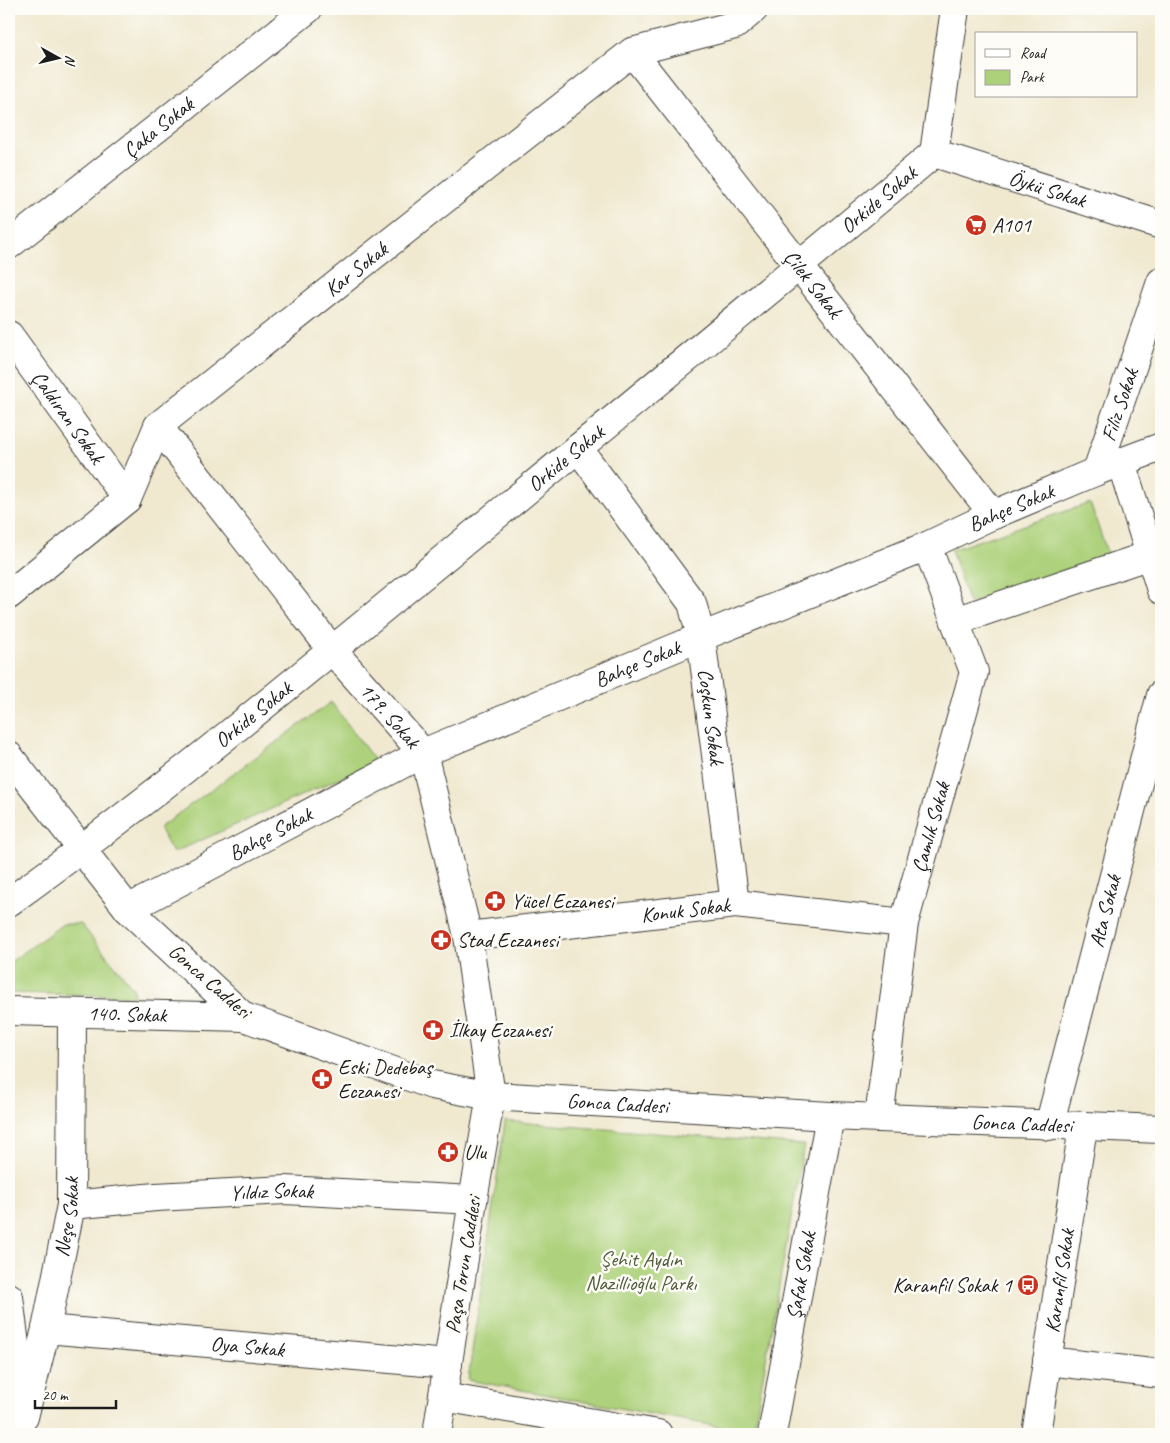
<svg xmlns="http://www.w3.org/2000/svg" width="1170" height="1443" font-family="Caveat,sans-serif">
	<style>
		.green { fill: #add17b; stroke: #64764c }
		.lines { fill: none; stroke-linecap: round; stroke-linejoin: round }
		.minor-casing { stroke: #3c3b37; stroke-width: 30 }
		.minor { stroke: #fff; stroke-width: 28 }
		.labels { text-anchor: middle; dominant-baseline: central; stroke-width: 5; stroke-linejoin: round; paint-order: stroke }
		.street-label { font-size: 21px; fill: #1c1c1c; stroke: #fdfcf7 }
		.poi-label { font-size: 21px; fill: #1c1c1c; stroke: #fdfcf7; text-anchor: start }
		.park-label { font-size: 21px; fill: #4f5b3d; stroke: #fdfcf7 }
	</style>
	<rect width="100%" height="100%" fill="#fdfcf7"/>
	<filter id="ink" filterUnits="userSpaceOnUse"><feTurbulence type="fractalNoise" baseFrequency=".02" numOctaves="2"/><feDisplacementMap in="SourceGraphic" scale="10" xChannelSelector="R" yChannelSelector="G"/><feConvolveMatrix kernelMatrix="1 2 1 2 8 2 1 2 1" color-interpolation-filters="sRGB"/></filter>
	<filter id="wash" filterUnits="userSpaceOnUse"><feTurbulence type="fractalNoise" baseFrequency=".0096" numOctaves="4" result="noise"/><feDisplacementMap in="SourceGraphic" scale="20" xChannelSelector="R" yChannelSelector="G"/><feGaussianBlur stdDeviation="1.12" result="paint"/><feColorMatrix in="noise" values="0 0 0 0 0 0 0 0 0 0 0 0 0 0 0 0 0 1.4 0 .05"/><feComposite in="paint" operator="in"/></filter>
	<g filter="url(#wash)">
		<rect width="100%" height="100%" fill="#f0e9d0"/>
		<g class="green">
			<polygon points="1090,503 1108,555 969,603 951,550"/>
			<polygon points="331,702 376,762 173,853 159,828"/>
			<polygon points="63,924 81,924 133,988 134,996 9,993 9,963"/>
			<polygon points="505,1121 804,1145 753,1433 468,1380"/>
		</g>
	</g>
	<g filter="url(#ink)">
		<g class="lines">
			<g class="minor-casing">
				<g id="minor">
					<path id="s1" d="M632 52 994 515"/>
					<path id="s2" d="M934 153 1161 225"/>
					<path id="s3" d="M9 245 308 9"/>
					<path id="s4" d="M9 335 127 499"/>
					<path id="s5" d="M158 426 332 650 423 753 468 936 491 1096 473 1200 437 1434"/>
					<path id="s6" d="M578 448 692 603 701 637 735 904"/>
					<polyline points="1121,462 1161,590"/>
					<path id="s7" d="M1097 471 1161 282"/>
					<path id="s8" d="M9 595 127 499 158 426 489 164 632 52 735 25 754 9"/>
					<polyline points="955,621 1150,555"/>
					<path id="s9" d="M9 756 128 909 244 1017 432 1085 491 1096 830 1116 1161 1129"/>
					<path id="s10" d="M9 902C162 792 308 670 454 550 615 418 775 287 934 153L955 9"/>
					<path id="s11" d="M128 909 423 753 701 637 927 546 986 518 1097 471 1161 447"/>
					<path id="s12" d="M468 936 735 904 904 923"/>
					<path id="s13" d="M9 1011 244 1017"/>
					<path id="s14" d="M879 1118 904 923 974 672 927 546"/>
					<path id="s15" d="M1049 1126 1161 695"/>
					<path id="s16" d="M71 1205 156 1197 285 1190 473 1200"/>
					<polyline points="9,1297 22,1401"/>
					<path id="s17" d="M46 1329 448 1364"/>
					<polyline points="1047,1361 1161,1374"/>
					<polyline points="443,1397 658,1434"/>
					<path id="s18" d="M24 1417 46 1329 71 1205 72 1013"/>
					<path id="s19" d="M772 1434 830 1116"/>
					<path id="s20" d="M1036 1434 1083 1127"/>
				</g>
			</g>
			<use href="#minor" class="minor"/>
		</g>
	</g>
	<defs>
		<g id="supermarket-disc" transform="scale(1.125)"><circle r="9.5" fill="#c8321e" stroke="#fdfcf7"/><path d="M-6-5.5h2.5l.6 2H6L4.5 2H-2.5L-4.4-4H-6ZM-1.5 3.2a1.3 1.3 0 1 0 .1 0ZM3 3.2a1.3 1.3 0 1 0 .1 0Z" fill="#fff"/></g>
		<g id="pharmacy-disc" transform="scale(1.125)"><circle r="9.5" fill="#c8321e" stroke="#fdfcf7"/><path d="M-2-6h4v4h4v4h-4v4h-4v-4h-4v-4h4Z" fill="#fff"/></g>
		<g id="bus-disc" transform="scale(1.125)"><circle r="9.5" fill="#c8321e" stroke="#fdfcf7"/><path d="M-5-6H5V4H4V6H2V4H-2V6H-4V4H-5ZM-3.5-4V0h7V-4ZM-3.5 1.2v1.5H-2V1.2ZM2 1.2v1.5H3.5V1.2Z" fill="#fff"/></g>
	</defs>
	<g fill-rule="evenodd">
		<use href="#supermarket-disc" x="976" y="225"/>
		<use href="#pharmacy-disc" x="495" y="901"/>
		<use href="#pharmacy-disc" x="441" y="940"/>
		<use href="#pharmacy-disc" x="433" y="1030"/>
		<use href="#pharmacy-disc" x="322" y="1079"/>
		<use href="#pharmacy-disc" x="448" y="1152"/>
		<use href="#bus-disc" x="1028" y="1285"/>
	</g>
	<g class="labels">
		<g class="street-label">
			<text stroke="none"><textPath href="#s3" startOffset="190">Çaka Sokak</textPath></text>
			<text stroke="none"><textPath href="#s2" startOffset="119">Öykü Sokak</textPath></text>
			<text stroke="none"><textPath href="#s10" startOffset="1118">Orkide Sokak</textPath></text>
			<text stroke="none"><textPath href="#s8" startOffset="484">Kar Sokak</textPath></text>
			<text stroke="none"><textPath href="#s1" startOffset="294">Çilek Sokak</textPath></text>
			<text stroke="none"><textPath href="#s7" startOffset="70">Filiz Sokak</textPath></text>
			<text stroke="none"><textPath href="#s4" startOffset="101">Çaldıran Sokak</textPath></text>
			<text stroke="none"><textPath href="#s10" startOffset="712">Orkide Sokak</textPath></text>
			<text stroke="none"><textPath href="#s11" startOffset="971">Bahçe Sokak</textPath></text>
			<text stroke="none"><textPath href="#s11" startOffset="566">Bahçe Sokak</textPath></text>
			<text stroke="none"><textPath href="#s10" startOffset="308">Orkide Sokak</textPath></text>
			<text stroke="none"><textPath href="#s5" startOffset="371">179. Sokak</textPath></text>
			<text stroke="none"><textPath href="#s6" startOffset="308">Coşkun Sokak</textPath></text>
			<text stroke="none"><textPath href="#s14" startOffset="296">Çamlık Sokak</textPath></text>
			<text stroke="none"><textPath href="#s11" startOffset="161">Bahçe Sokak</textPath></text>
			<text stroke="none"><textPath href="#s12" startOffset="219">Konuk Sokak</textPath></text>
			<text stroke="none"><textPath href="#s15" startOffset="222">Ata Sokak</textPath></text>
			<text transform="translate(210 981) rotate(41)">Gonca Caddesi</text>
			<text stroke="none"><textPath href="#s13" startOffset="118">140. Sokak</textPath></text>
			<text stroke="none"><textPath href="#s9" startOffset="739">Gonca Caddesi</textPath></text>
			<text stroke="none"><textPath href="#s9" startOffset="1144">Gonca Caddesi</textPath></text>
			<text stroke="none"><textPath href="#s16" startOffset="201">Yıldız Sokak</textPath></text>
			<text stroke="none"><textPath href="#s18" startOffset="205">Neşe Sokak</textPath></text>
			<text transform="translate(463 1265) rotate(-81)">Paşa Torun Caddesi</text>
			<text stroke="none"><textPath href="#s19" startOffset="161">Şafak Sokak</textPath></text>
			<text stroke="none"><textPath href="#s20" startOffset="155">Karanfil Sokak</textPath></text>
			<text stroke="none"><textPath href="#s17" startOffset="202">Oya Sokak</textPath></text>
		</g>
		<g class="poi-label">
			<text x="992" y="225">A101</text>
			<text x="511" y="901">Yücel Eczanesi</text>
			<text x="457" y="940">Stad Eczanesi</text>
			<text x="449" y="1030">İlkay Eczanesi</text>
			<text x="338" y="1067">Eski Dedebaş<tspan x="338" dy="24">Eczanesi</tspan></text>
			<text x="464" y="1152">Ulu</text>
			<text x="1012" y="1285" text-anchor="end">Karanfil Sokak 1</text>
		</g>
		<g class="park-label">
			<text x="641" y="1259">Şehit Aydın<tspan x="641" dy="24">Nazillioğlu Parkı</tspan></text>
		</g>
	</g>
	<rect width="1170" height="1443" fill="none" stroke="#fdfcf7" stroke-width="30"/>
	<rect x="975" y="32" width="162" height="65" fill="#fdfcf7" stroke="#a3a29f"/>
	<rect x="985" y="49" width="25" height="8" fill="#ffffff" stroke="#a3a29f"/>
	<text x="1020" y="58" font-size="15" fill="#1c1c1c">Road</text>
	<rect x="985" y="70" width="25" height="15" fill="#add17b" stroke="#a3a29f"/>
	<text x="1020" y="82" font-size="15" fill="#1c1c1c">Park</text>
	<g transform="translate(58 58) rotate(98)" stroke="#fdfcf7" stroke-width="4" paint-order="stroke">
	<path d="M0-4L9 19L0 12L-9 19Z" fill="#1c1c1c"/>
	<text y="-8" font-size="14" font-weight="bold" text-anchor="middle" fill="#1c1c1c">N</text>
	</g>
	<path d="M35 1400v8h81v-8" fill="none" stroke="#1c1c1c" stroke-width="2.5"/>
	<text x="42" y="1400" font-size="15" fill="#1c1c1c" stroke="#fdfcf7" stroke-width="4" paint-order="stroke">20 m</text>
</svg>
